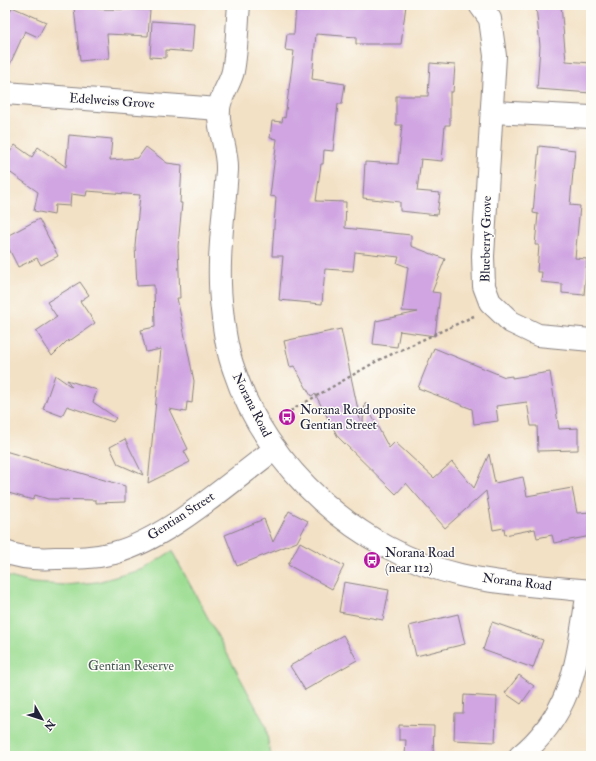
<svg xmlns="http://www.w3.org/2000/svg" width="596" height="761" font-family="'IM FELL Double Pica',serif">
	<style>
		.green { fill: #9ddd93; stroke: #608067 }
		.building { fill: #d0a5e2 }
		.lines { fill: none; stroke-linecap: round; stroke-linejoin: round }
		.minor-casing { stroke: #8a8280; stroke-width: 24 }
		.path { stroke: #8a8280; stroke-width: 2.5; stroke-dasharray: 3 3; stroke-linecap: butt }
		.minor { stroke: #fff; stroke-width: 22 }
		.labels { text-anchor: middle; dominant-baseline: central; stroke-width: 3; stroke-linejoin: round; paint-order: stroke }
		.street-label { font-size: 13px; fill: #22223b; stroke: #fdfcf7 }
		.poi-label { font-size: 13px; fill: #22223b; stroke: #fdfcf7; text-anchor: start }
		.park-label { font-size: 13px; fill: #475a55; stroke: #fdfcf7 }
	</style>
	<rect width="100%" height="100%" fill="#fdfcf7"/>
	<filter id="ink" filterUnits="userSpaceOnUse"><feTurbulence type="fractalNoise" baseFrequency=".025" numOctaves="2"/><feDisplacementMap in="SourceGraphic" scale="8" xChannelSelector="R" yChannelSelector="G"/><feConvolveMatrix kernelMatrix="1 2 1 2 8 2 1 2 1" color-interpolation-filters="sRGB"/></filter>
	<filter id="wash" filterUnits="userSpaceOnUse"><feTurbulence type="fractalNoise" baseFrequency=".012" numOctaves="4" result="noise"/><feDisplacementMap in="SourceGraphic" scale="16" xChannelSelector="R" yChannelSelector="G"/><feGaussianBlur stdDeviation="0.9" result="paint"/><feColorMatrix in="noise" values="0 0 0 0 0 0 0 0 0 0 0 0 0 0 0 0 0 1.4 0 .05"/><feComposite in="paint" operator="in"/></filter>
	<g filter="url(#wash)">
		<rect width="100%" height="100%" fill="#f3e1c5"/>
		<polygon class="green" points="172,551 266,726 270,756 5,756 5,576 32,583 65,585 97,582 144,569"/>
		<g id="blocks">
			<g class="building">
				<polygon points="296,5 406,5 401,44 356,44 356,37 316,34 312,79 345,84 342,104 338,104 333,151 324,150 323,164 321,164 316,201 346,202 345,228 411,235 411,246 445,259 432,292 440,293 435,336 399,331 400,330 397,347 373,344 376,321 418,312 402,311 408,267 397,263 399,257 355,252 353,271 325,269 322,304 279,300 283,256 272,256 276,197 270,196 277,139 270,138 272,121 282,122 283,117 285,118 294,51 285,50 287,34 294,34"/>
				<polygon points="561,5 566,61 591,63 591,93 537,89 540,46 536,6"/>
				<polygon points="97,6 98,9 150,10 148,36 107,34 109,58 80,61 74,8"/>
				<polygon points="12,7 46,22 38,37 25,31 5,75 5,22"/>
				<polygon points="152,21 194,24 192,52 166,50 166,58 150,57"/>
				<polygon points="430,63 455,65 453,92 450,92 450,125 445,125 442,161 421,159 417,191 440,193 437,215 400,211 400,202 363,198 365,162 398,164 402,125 396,125 396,96 428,96"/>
				<polygon points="69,135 112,139 110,160 138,158 146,147 167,163 182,165 180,203 182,203 178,246 180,298 177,298 194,381 192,403 187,402 186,412 169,409 188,449 184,451 190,462 148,483 161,349 146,352 141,330 155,327 154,285 137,286 135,245 140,195 87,191 86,196 71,194 70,206 55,205 54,215 34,211 38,192 5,169 5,159 15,145 32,157 38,147 66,167"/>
				<polygon points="539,146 575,150 570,205 580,206 575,258 587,259 584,295 562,293 562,284 541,282 542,272 537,272 539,245 535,245 538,214 533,213"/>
				<polygon points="39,219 58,256 41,265 37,258 18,267 5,241 5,237"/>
				<polygon points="80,282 89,295 80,301 95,323 68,342 68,340 52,356 36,331 57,317 47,302"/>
				<polygon points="341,329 362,429 365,403 389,448 395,442 434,478 452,462 474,488 489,454 495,483 523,477 527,496 572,488 577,513 591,512 591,536 554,543 552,535 537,538 535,529 505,535 504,528 493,530 486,491 445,528 406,483 396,494 338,437 315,394 311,396 294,366 290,367 284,341"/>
				<polygon points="434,348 505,377 512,376 512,378 550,372 559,429 578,428 578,450 538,451 537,426 531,426 527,402 496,406 498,421 474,424 472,409 418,388"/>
				<polygon points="55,375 72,387 67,380 97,390 93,402 116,418 113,422 67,406 62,416 43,409"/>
				<polygon points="125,439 143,475 118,464 110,447"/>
				<polygon points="5,451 125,486 125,502 96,503 96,500 48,499 35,495 33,500 5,492"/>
				<polygon points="289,511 308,521 297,542 237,566 225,535 264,519 273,542"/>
				<polygon points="300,542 344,566 332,589 288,565"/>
				<polygon points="344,582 389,590 383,620 339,612"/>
				<polygon points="458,614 465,644 416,656 409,626"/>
				<polygon points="492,622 543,640 533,668 483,650"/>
				<polygon points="343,635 357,660 305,690 290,666"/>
				<polygon points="519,675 534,686 521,704 505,693"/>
				<polygon points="464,695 497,697 495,742 454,740 455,713 463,713"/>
				<polygon points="399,725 434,726 433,756 405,756 406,740 399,740"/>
			</g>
		</g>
	</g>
	<g filter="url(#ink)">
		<use href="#blocks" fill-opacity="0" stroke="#8a8280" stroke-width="1"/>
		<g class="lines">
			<g class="minor-casing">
				<g id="minor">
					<path d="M239 5C237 26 237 50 233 71 230 85 220 95 219 109 217 130 228 148 227 170 224 217 216 263 222 310 224 330 227 351 234 370 266 468 360 552 460 575 503 585 548 586 591 591"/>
					<polyline points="480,5 490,19 495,56 483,256 484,286 490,302 511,322 538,335 591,340"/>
					<polyline points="5,93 219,109"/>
					<polyline points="493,112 591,117"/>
					<path d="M5 552C20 558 41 559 56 558 76 558 94 558 114 553 169 538 229 483 275 449"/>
					<path d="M520 756C576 710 577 656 588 591"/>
				</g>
			</g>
			<polyline class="path" points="280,417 377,361 474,316"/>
			<use href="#minor" class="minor"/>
		</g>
	</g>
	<defs>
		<g id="bus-disc" transform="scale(0.9)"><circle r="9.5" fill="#b5179e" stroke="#fdfcf7"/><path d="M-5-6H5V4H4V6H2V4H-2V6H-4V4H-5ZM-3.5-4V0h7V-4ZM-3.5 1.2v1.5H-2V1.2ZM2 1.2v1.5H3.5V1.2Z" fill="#fff"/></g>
	</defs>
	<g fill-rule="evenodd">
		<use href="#bus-disc" x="287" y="417"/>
		<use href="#bus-disc" x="372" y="560"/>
	</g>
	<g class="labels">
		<g class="street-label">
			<text transform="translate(112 101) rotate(4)">Edelweiss Grove</text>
			<text transform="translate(486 239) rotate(-89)">Blueberry Grove</text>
			<text transform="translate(252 405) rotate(63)">Norana Road</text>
			<text transform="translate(181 516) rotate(-33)">Gentian Street</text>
			<text transform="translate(517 582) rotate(7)">Norana Road</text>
		</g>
		<g class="poi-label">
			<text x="300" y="410">Norana Road opposite<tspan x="300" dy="15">Gentian Street</tspan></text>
			<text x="385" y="553">Norana Road<tspan x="385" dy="15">(near 112)</tspan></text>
		</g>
		<g class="park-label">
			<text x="131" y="666">Gentian Reserve</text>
		</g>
	</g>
	<rect width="596" height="761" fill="none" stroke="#fdfcf7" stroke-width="20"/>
	<g transform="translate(42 719) rotate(129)" stroke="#fdfcf7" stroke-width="3" paint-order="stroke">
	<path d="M0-3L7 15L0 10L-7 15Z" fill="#22223b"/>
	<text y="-6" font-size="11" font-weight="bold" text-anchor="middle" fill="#22223b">N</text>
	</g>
</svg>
